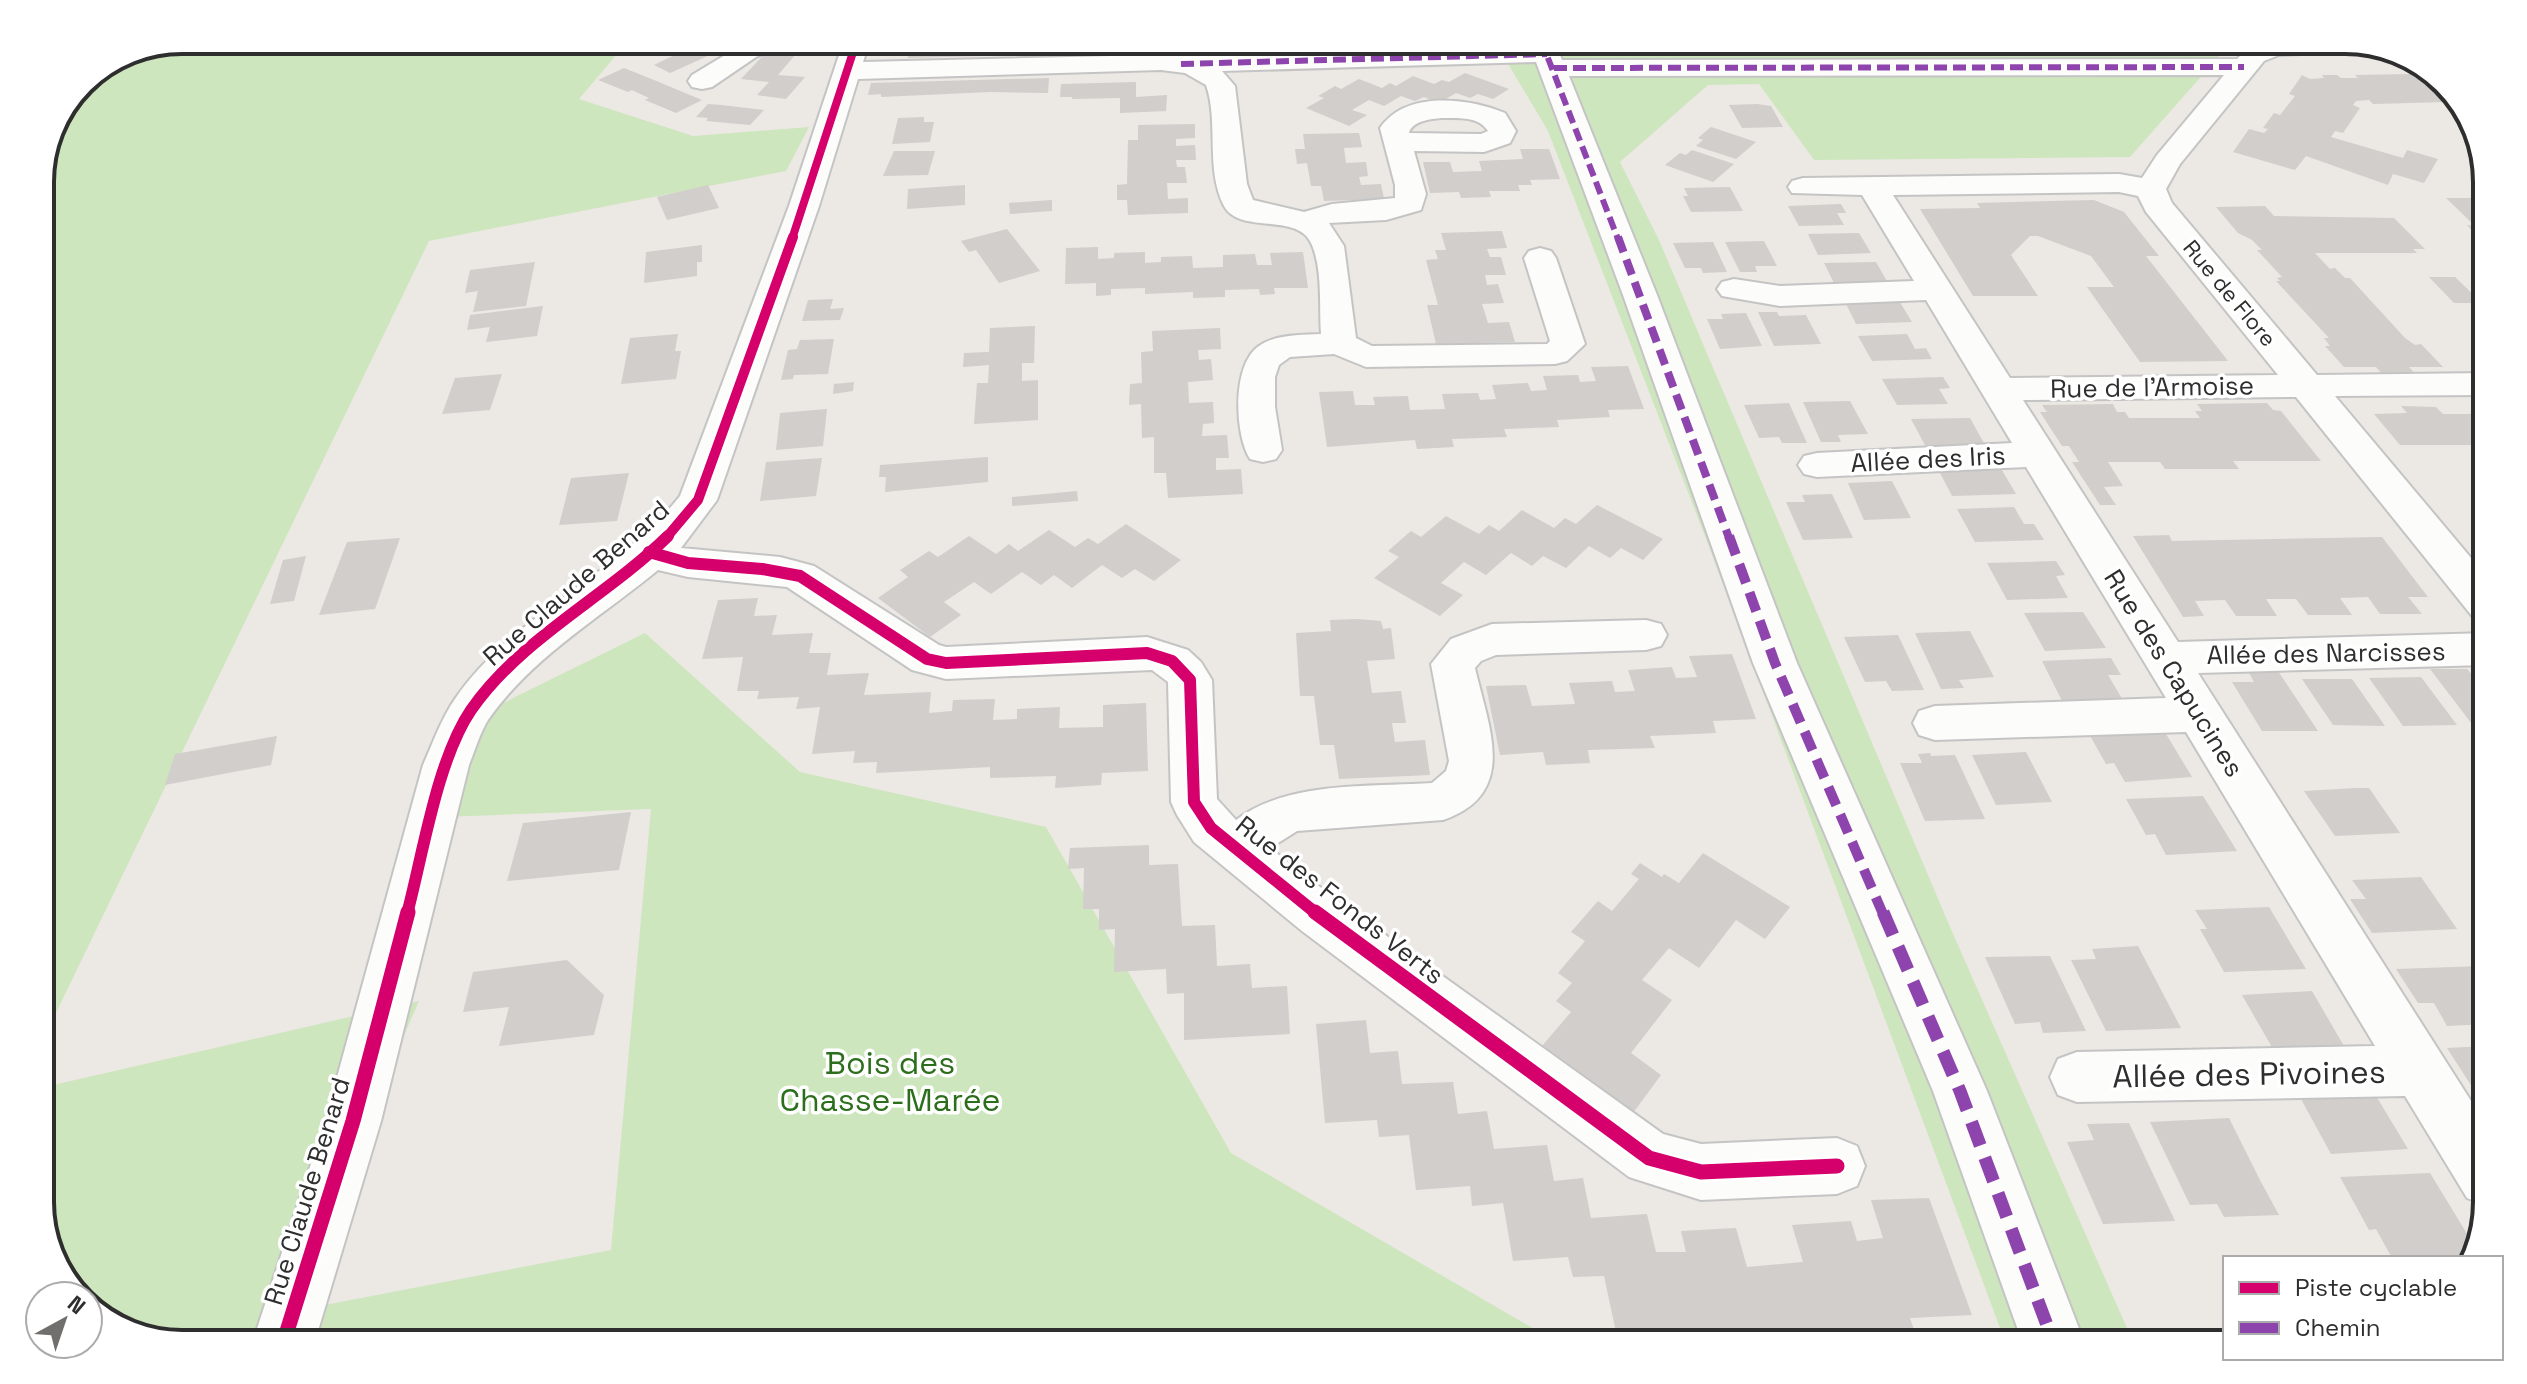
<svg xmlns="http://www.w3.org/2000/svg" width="2527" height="1384" font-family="'Space Grotesk',sans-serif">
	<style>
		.green { fill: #cee6be }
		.building { fill: #d1cecb }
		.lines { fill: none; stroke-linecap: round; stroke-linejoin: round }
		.minor-casing { stroke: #c5c4c5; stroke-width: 4 }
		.minor { fill: #fcfcfb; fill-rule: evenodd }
		.quiet-far3 { stroke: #8e44ad; stroke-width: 6; stroke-dasharray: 13 6; stroke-linecap: butt }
		.quiet-far2 { stroke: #8e44ad; stroke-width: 8; stroke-dasharray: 16 8; stroke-linecap: butt }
		.quiet-far1 { stroke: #8e44ad; stroke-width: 10; stroke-dasharray: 20 10; stroke-linecap: butt }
		.quiet { stroke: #8e44ad; stroke-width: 13; stroke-dasharray: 25 13; stroke-linecap: butt }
		.cycleway-far3-casing { stroke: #fff; stroke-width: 11 }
		.cycleway-far2-casing { stroke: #fff; stroke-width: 14 }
		.cycleway-far1-casing { stroke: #fff; stroke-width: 17 }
		.cycleway-casing { stroke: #fff; stroke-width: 20 }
		.cycleway-far3 { stroke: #d6006c; stroke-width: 8 }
		.cycleway-far2 { stroke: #d6006c; stroke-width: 10 }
		.cycleway-far1 { stroke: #d6006c; stroke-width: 12 }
		.cycleway { stroke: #d6006c; stroke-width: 15 }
		.labels { text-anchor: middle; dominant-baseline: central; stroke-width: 7; stroke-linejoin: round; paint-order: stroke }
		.far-street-label { font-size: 22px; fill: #2e2e2e; stroke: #fff }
		.street-label { font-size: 26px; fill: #2e2e2e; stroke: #fff }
		.near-park-label { font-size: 32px; fill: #2c6e1b; stroke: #fff }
		.near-street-label { font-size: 32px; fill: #2e2e2e; stroke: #fff }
		.rim { fill: none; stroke: #2e2e2e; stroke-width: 4 }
	</style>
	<rect width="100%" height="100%" fill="#ece8e4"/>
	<g class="green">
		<polygon points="182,40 629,40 579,99 693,136 809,127 786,171 429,241 40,1046 40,173 82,81 128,51"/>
		<polygon points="1494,40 2239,40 2229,45 2130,157 1814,160 1759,84 1708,85 1620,162 1659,240 1950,927 2134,1344 2006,1344 1708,544 1548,131"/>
		<polygon points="645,633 800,772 1046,827 1231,1153 1560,1344 182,1344 111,1325 88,1302 88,1296 82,1296 59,1274 40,1211 40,1088 419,1001 283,1313 611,1250 651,809 445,817 489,710"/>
	</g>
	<g class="building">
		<polygon points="693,40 717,40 730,46 670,73 654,65 699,43"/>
		<polygon points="883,40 971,45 983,44 983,40 1097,40 1096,53 981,52 981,56 908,58 911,45 882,45"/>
		<polygon points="773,45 795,49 792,53 796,54 778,75 805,77 786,99 757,95 769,82 741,79"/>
		<polygon points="624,68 654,80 702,100 676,113 645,100 649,98 632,90 628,92 598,80"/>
		<polygon points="1465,73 1509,89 1493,99 1478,94 1470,98 1456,93 1439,103 1424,97 1415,101 1401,96 1384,106 1369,100 1352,110 1367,115 1349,126 1306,108 1324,98 1318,96 1335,86 1341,89 1359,79 1382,88 1390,83 1396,86 1413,76 1434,84 1442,80 1449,82"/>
		<polygon points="2414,74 2446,102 2373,104 2369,100 2356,101 2353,105 2360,108 2343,133 2335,131 2331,137 2403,158 2407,150 2438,159 2424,183 2393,174 2388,185 2306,156 2295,170 2233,152 2249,129 2264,133 2268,129 2263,128 2274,113 2280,115 2295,96 2289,94 2302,75 2310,79 2324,78 2322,75 2337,75 2341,78 2358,78 2355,75"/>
		<polygon points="1049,78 1048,93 990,92 881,97 881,94 868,95 871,83"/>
		<polygon points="1136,82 1136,97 1167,95 1166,111 1120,113 1120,98 1072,99 1072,97 1060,97 1061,84"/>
		<polygon points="708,104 721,105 764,110 750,125 706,121 708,118 696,117"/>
		<polygon points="1757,104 1771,106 1783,127 1742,128 1729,105"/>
		<polygon points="924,117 924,122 934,122 930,142 892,144 898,118"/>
		<polygon points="1195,124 1195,138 1176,139 1176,146 1195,145 1196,160 1176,160 1177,167 1185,167 1187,183 1167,183 1168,199 1188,198 1188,213 1128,215 1127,200 1117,200 1117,185 1127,184 1128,140 1138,140 1138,125"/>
		<polygon points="1711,127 1756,142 1736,159 1696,146 1703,140 1698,138"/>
		<polygon points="1359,133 1362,147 1344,148 1346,163 1366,162 1368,176 1359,177 1361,185 1381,184 1384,199 1324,201 1321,186 1311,186 1307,163 1297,164 1295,149 1305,149 1303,134"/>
		<polygon points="1520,149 1549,149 1560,179 1530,180 1532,185 1518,185 1520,191 1489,191 1491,197 1461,198 1459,192 1430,193 1423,162 1450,162 1453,172 1482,171 1479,161 1523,159"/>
		<polygon points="1692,150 1734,164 1713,182 1665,165 1680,153 1686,155"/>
		<polygon points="894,151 935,151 928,175 883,176"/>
		<polygon points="708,185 719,208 667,220 657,197"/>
		<polygon points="965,185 965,205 907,209 908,189"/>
		<polygon points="1730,187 1743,211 1691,212 1683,196 1688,196 1684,188"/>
		<polygon points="2446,198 2487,198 2487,246 2467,225 2475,226"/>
		<polygon points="1052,200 1052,211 1010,214 1009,203"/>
		<polygon points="2094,200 2124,212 2159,256 2146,256 2228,361 2140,362 2087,287 2114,287 2091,256 2038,236 2030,236 2011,255 2038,296 1973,296 1920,209 1980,208 1977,203"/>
		<polygon points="1841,204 1846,213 1837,213 1844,225 1799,226 1788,206"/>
		<polygon points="2265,206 2274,216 2394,218 2425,249 2413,249 2417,253 2315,253 2330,269 2335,268 2345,278 2350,278 2405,338 2415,345 2421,344 2443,367 2409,367 2416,375 2383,375 2376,367 2344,367 2325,346 2330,346 2324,338 2329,338 2276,281 2280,281 2277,278 2282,277 2257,250 2262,250 2252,240 2238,233 2216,207"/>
		<polygon points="1007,229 1040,271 999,283 976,250 969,252 961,241"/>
		<polygon points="1502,231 1507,248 1487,249 1490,257 1501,257 1506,275 1485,275 1487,285 1498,284 1504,303 1482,304 1488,323 1509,322 1515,342 1436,344 1427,305 1438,305 1426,260 1438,259 1435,250 1446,250 1441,233"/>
		<polygon points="1859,233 1871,253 1818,255 1808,234"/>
		<polygon points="1764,241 1777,266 1755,266 1757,272 1740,272 1725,242"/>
		<polygon points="1713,242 1727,272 1703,273 1701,268 1685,268 1673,243"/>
		<polygon points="702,245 702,262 697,262 697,276 644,283 646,252"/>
		<polygon points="1098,247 1098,259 1114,258 1114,253 1145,252 1145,263 1161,262 1161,257 1192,256 1193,268 1223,267 1223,255 1255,254 1257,265 1272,265 1270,253 1303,252 1308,288 1274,288 1275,294 1260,295 1259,289 1225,290 1225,297 1193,298 1193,292 1145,294 1145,288 1111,289 1111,295 1096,296 1096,283 1065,284 1066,248"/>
		<polygon points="535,262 526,306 473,312 478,291 465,293 470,270"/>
		<polygon points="1876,262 1888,283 1835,285 1824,263"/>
		<polygon points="2429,277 2455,277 2482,303 2454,303"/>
		<polygon points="833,299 830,309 844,308 840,320 802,321 808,300"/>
		<polygon points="1898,299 1912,322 1856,324 1844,300"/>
		<polygon points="543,306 537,336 486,342 490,327 467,330 470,315"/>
		<polygon points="1758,312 1777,312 1779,316 1806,315 1821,344 1774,346"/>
		<polygon points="1746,313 1762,346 1720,349 1707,319 1723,319 1721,314"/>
		<polygon points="1035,326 1034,363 1022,363 1022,381 1038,380 1038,420 974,424 977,383 988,383 989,365 963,367 964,353 989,352 990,328"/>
		<polygon points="1220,328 1221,349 1198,350 1199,360 1211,359 1213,380 1188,382 1189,403 1213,402 1214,423 1203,424 1202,436 1227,435 1229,458 1216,458 1216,470 1241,469 1243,494 1168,498 1166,473 1154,473 1154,437 1142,438 1141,404 1129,405 1130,384 1142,383 1141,352 1153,351 1152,331"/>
		<polygon points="678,334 675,351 681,351 676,379 621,384 630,338"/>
		<polygon points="1907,334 1915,349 1926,348 1932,359 1872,361 1858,336"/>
		<polygon points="834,339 828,374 794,375 793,379 781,380 788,350 797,349 800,340"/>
		<polygon points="1628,366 1644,409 1608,410 1610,417 1557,420 1559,427 1504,429 1507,437 1452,439 1454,447 1417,449 1415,440 1327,447 1319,392 1353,391 1355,405 1375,405 1373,397 1408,396 1410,410 1445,409 1442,394 1478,393 1480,400 1496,399 1492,385 1528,383 1531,391 1547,390 1543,376 1578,375 1580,382 1596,381 1591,367"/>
		<polygon points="502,374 490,410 442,414 455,378"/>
		<polygon points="1943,377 1950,388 1939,389 1948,404 1897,405 1882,379"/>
		<polygon points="854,382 853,391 833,394 834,384"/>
		<polygon points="1850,401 1868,434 1838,435 1841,442 1821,442 1803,402"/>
		<polygon points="1789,403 1807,443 1782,443 1779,437 1759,438 1744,405"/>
		<polygon points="2267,403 2273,410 2281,411 2321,461 2233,461 2239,469 2165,469 2160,462 2108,462 2123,486 2104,487 2116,505 2100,505 2072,462 2079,462 2069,446 2062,446 2040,412 2047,412 2042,405 2113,404 2117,412 2125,412 2129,418 2200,418 2195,411 2202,411 2197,404"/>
		<polygon points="2401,406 2436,407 2443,414 2479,414 2472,407 2487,406 2487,445 2400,445 2374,414 2407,413"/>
		<polygon points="827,409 823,446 776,450 780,413"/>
		<polygon points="1970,418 1985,445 1926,447 1911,419"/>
		<polygon points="988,457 988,482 885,492 886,477 879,477 880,465"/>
		<polygon points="822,458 816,496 760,501 766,462"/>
		<polygon points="1999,465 2016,494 1952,496 1937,467"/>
		<polygon points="629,473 617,521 559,525 571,478"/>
		<polygon points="1892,481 1911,518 1864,520 1848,483"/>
		<polygon points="1077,491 1078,501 1012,506 1012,497"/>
		<polygon points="1832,494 1853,538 1803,540 1786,502 1805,502 1802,495"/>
		<polygon points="1597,505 1663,539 1643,560 1621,548 1610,558 1589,546 1566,568 1543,556 1532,566 1511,553 1486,575 1464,562 1441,583 1463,595 1440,616 1374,578 1399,557 1388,551 1411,531 1421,537 1446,516 1479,534 1489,525 1499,531 1522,510 1554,528 1565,518 1576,524"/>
		<polygon points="2014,507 2024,524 2034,524 2044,540 1975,542 1957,509"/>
		<polygon points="1126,524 1181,560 1154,581 1135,569 1122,578 1102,565 1072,588 1054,575 1041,585 1022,572 991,594 974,582 944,602 961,615 930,637 878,598 908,577 900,570 929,551 938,557 969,536 996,554 1009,544 1018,551 1049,530 1075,547 1088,538 1098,544"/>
		<polygon points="2169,535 2172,541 2382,537 2428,597 2408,597 2422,614 2380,614 2368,597 2340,598 2352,615 2308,615 2296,599 2266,599 2277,616 2236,616 2225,600 2195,601 2204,616 2183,617 2133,536"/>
		<polygon points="400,538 375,609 319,615 347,542"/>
		<polygon points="306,556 294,601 270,604 283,560"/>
		<polygon points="2056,561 2065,575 2056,576 2068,598 2007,600 1987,563"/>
		<polygon points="758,598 754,616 777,615 772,635 813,633 809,653 831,653 827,675 869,673 864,695 931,692 929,713 952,711 953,700 995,699 993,720 1017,719 1017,709 1060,707 1059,728 1103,727 1103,705 1146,703 1148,771 1102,773 1101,785 1055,788 1056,776 990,778 990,767 876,773 877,762 853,763 855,751 812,754 820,707 796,709 799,697 757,699 759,691 737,691 743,657 702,659 718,600"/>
		<polygon points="2083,612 2106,648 2045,651 2024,613"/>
		<polygon points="1358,619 1381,621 1383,629 1391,628 1395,659 1367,661 1372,693 1401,691 1406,723 1392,723 1395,742 1425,740 1430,775 1339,779 1334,745 1320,745 1314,696 1300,696 1296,633 1331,631 1330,620"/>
		<polygon points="1970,631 1994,677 1959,680 1964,688 1941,689 1915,633"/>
		<polygon points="1898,635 1924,690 1892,691 1886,681 1865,682 1844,637"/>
		<polygon points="1732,654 1756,719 1713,721 1716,733 1650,736 1655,748 1588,750 1590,763 1546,765 1543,752 1500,755 1486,686 1526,685 1532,706 1575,704 1569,683 1612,681 1615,692 1635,691 1628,670 1672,667 1676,678 1697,677 1689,656"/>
		<polygon points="2111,658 2121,675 2108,675 2124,702 2064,705 2042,661"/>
		<polygon points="2430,669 2467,669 2474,677 2487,677 2487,728 2475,728"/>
		<polygon points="2248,671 2278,671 2318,731 2262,731 2232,682 2254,682"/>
		<polygon points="2421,677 2457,725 2403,726 2369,678"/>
		<polygon points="2302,679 2352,679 2385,726 2333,725"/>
		<polygon points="2163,729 2192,777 2125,782 2114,763 2106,764 2088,732"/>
		<polygon points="277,736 271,765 165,785 175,754"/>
		<polygon points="2026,752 2052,802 1996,805 1972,755"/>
		<polygon points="1930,753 1931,756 1955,755 1985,819 1925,821 1900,763 1922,763 1918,754"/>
		<polygon points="2356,788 2369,788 2400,833 2335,836 2304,791"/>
		<polygon points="2203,796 2237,851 2166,855 2155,834 2146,835 2126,799"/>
		<polygon points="631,812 619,870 507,881 523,823"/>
		<polygon points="1149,845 1149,865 1178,864 1182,926 1215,925 1217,966 1250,964 1252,988 1287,986 1290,1034 1184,1040 1184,993 1167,994 1166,969 1114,972 1115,929 1099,930 1099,909 1083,909 1084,868 1068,869 1070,848"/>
		<polygon points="1703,853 1790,907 1765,939 1736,920 1699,968 1669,948 1642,980 1672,1000 1631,1053 1661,1075 1633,1113 1542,1046 1571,1012 1556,1001 1572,983 1558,973 1585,941 1571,932 1598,901 1612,911 1639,879 1631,874 1640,863 1662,877 1664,874 1679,883"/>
		<polygon points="2421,877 2457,929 2372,933 2350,899 2366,899 2352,880"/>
		<polygon points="2269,907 2306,969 2224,972 2200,929 2207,929 2195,910"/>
		<polygon points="2138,946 2181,1028 2106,1031 2071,960 2096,959 2092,949"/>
		<polygon points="2050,956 2086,1031 2043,1033 2040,1022 2015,1024 1985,957"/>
		<polygon points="567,960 604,995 594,1035 499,1046 509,1007 463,1012 473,972"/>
		<polygon points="2483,966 2487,972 2487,1024 2447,1026 2434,1003 2418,1003 2396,969"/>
		<polygon points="2312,991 2344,1046 2273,1049 2242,995"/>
		<polygon points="1366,1020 1370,1053 1398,1051 1402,1084 1453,1082 1458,1114 1487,1111 1494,1149 1547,1145 1554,1181 1583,1178 1591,1218 1647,1214 1656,1252 1686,1252 1681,1231 1736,1228 1747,1267 1803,1262 1792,1225 1851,1221 1857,1241 1883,1238 1871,1200 1929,1198 1972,1315 1910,1318 1917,1339 1839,1344 1677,1344 1675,1334 1617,1337 1604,1276 1573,1277 1568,1257 1513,1261 1503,1203 1472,1206 1470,1186 1416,1190 1409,1135 1379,1137 1377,1120 1325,1123 1316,1024"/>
		<polygon points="2487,1046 2487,1110 2447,1048"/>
		<polygon points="2370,1086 2408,1149 2331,1154 2296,1090"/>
		<polygon points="2229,1118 2261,1182 2279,1215 2224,1217 2217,1204 2190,1205 2150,1122"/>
		<polygon points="2129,1123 2175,1221 2103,1224 2067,1142 2094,1140 2087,1124"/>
		<polygon points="2430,1173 2475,1247 2472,1258 2392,1258 2376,1229 2369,1230 2340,1177"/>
	</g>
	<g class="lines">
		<g class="minor-casing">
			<g id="minor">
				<polygon points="750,40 785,40 781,46 756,57 712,87 702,89 692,87 688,81 692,75"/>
				<path d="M844 40H870L863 62 1530 46 1528 40H1554L1562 60 2237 59C2262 30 2334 37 2367 46L2356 51 2279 55 2264 61 2180 164 2166 189 2172 203 2317 375 2487 373V395L2335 396 2487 577V620L2472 616 2296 397 2023 400 2178 642 2487 633V665L2198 673 2487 1126 2486 1206 2467 1198 2405 1096 2077 1102 2058 1095 2050 1077 2058 1059 2077 1052 2375 1046 2186 732 1935 740 1919 735 1913 723 1919 711 1935 706 2166 698 2026 467 1817 477 1804 474 1798 465 1804 456 1817 453 2012 443 1926 300 1780 306 1722 296 1717 289 1722 282 1734 279 1780 286 1914 281 1862 195 1792 193 1788 187 1792 181 1803 178 2119 174 2142 178 2157 155 2224 75 1569 76 1657 295 1797 663 1987 1091 2085 1344H2023L1933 1091 1753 663 1623 295 1536 62 1222 71 1235 86 1247 184 1253 200 1304 212 1332 204 1395 198V185L1380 128C1406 90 1468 98 1505 113L1516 131 1510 143 1484 152 1414 151 1426 194 1421 210 1386 220 1329 223 1344 246 1356 338 1372 346 1547 344 1550 341 1524 258 1529 251 1540 248 1551 251 1556 258 1585 344 1567 361 1555 364 1366 367 1334 354 1290 357 1279 365 1275 377V407L1282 450 1276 459 1263 462 1250 459C1234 434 1232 364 1259 346 1276 334 1301 335 1321 334 1319 307 1323 268 1311 243 1297 212 1240 235 1224 206 1205 169 1219 122 1206 85L1185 73 1161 70 858 79 819 206 717 500 681 548 780 557 814 566 939 645 946 647 1147 637 1188 650 1201 662 1212 680 1217 799 1236 820C1287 781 1369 787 1432 783L1446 771 1449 761 1431 664 1451 639 1492 624 1646 620 1661 624 1667 635 1661 646 1646 650 1496 655 1481 661 1475 668C1488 726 1520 794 1443 820L1297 831 1270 848 1338 901 1663 1134 1701 1144 1837 1138 1857 1146 1865 1166 1857 1186 1837 1194 1701 1200 1629 1177 1302 931 1194 842 1177 815 1171 802 1168 682 1152 670 946 679 912 670 787 587 688 577 658 570C601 617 531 658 488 720 480 733 475 750 469 765L381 1121 314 1344H252L325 1121 423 765C433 743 441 719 455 699 511 616 617 576 680 496L789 206ZM1442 118C1457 118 1479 116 1488 131L1481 134 1409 133C1412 121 1430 119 1442 118ZM2119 192 2138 196 2146 212 2278 375 2010 378 1893 195Z"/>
			</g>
		</g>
		<use href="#minor" class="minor"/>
		<g class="quiet-far3">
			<polyline points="1541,40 1618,239"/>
			<polyline points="1181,64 1547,54"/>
			<polyline points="1554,68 2244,67"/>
		</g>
		<polyline class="quiet-far2" points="1618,237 1729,538"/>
		<polyline class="quiet-far1" points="1729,536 1775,663 1883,914"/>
		<polyline class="quiet" points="1883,912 1960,1091 2054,1344"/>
		<g class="cycleway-far3-casing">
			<polyline id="cycleway-far3" points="792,239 857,40"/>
		</g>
		<g class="cycleway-far2-casing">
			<polyline id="cycleway-far2" points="666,538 698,500 793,237"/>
		</g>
		<g class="cycleway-far1-casing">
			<g id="cycleway-far1">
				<polyline points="649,552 688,563 762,569 800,576 927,659 946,663 1147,653 1172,661 1190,680 1194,802 1211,828 1317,914"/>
				<path d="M407 914C423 854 437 760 471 710 521 638 606 597 668 536"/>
			</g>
		</g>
		<g class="cycleway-casing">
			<g id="cycleway">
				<polyline points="1315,912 1649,1158 1701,1172 1837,1166"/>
				<polyline points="283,1344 353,1121 408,912"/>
			</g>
		</g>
		<use href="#cycleway-far3" class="cycleway-far3"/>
		<use href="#cycleway-far2" class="cycleway-far2"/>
		<use href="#cycleway-far1" class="cycleway-far1"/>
		<use href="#cycleway" class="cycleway"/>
	</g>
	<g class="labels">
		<g class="far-street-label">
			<text transform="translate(2230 293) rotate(50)">Rue de Flore</text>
		</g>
		<g class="street-label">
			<text transform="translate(2152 387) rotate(-1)">Rue de l’Armoise</text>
			<text transform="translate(1928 459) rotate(-3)">Allée des Iris</text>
			<text transform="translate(576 583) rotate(-41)">Rue Claude Benard</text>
			<text transform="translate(2326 653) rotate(-1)">Allée des Narcisses</text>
			<text transform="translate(2174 673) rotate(58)">Rue des Capucines</text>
			<text transform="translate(1340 900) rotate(38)">Rue des Fonds Verts</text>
			<text transform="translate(307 1191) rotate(-73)">Rue Claude Benard</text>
		</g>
		<g class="near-park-label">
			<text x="890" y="1063">Bois des<tspan x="890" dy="37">Chasse-Marée</tspan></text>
		</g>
		<g class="near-street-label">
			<text transform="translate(2249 1074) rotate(-1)">Allée des Pivoines</text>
		</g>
	</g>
	<path d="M0 0H2527V1384H0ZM182 54H2345A128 128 0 0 1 2473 182V1202A128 128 0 0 1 2345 1330H182A128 128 0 0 1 54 1202V182A128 128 0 0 1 182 54Z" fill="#fff" fill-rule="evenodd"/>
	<path class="rim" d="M182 54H2345A128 128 0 0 1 2473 182V1202A128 128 0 0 1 2345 1330H182A128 128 0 0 1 54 1202V182A128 128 0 0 1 182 54Z"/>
	<rect x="2223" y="1256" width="280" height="104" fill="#ffffff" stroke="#ababab" stroke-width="2"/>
	<rect x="2239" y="1282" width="40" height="12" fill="#d6006c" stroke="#ababab" stroke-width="2"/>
	<text x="2295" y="1296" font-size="24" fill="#2e2e2e">Piste cyclable</text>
	<rect x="2239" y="1322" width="40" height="12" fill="#8e44ad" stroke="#ababab" stroke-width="2"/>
	<text x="2295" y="1336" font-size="24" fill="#2e2e2e">Chemin</text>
	<g transform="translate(64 1320) rotate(40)"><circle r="38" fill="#ffffff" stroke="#ababab" stroke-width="2"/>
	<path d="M0-6L14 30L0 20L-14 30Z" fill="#706f6e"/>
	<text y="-12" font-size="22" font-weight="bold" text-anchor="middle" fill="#2e2e2e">N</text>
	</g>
</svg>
